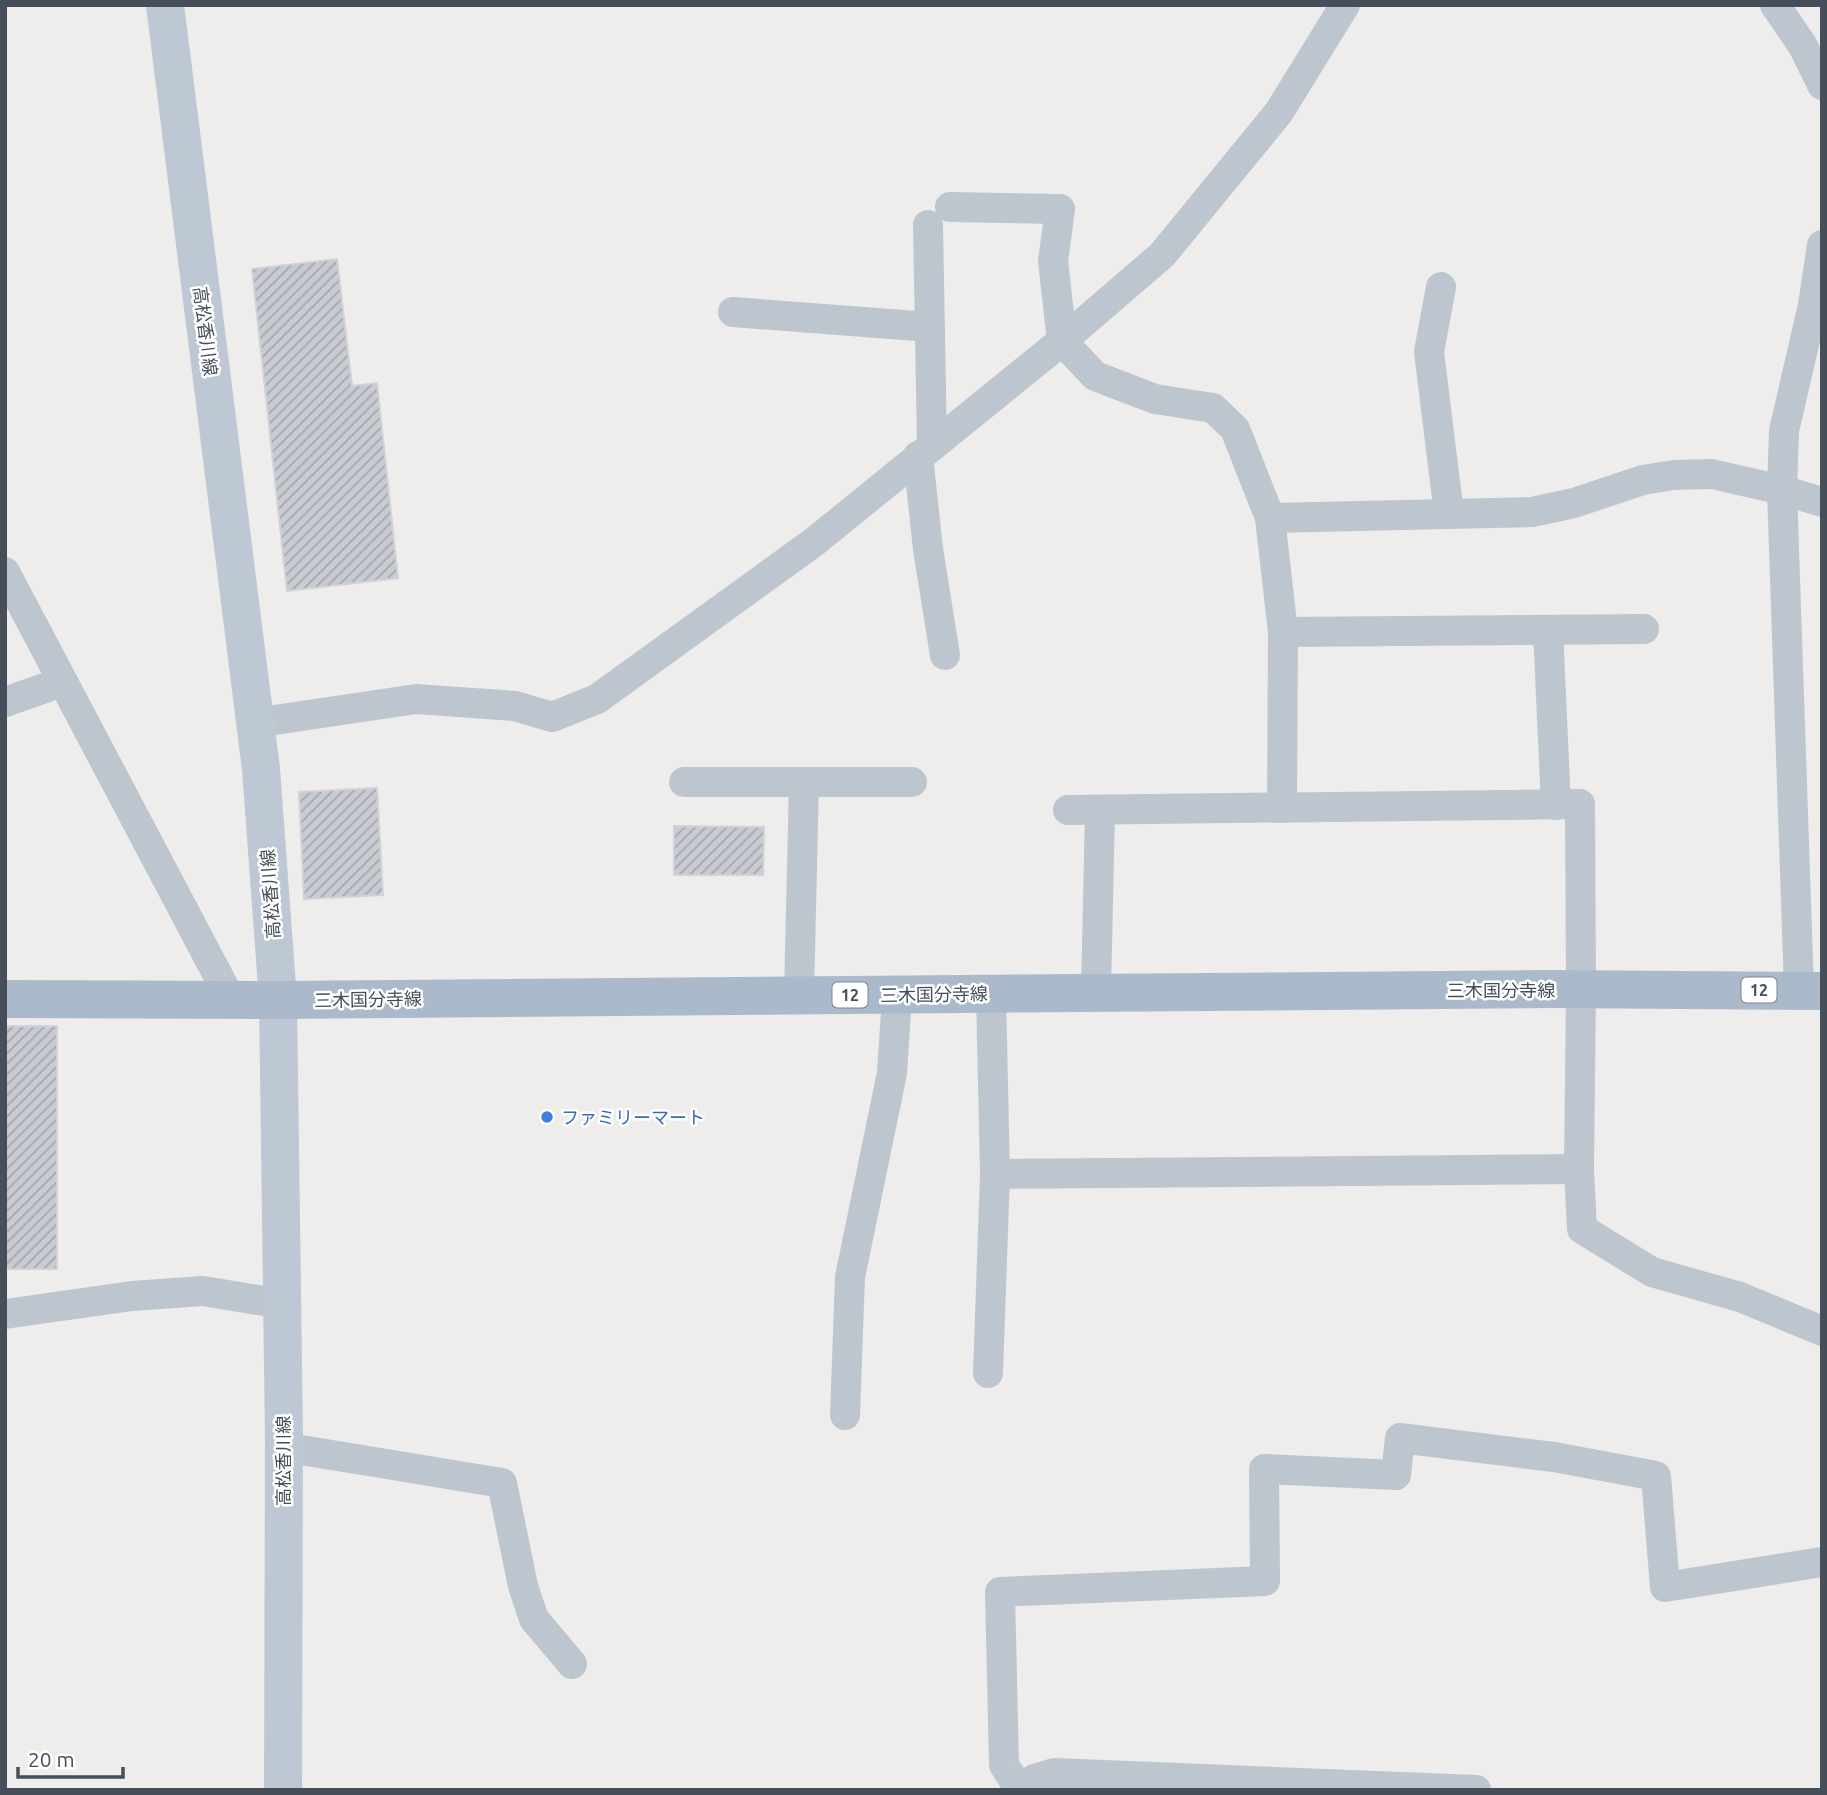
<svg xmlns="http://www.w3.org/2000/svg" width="1827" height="1795" font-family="Ubuntu,'Noto Sans JP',sans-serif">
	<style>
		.building { fill: url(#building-hatch); stroke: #d0d2d8; stroke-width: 2 }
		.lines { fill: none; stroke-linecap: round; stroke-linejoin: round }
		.minor { stroke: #bdc6ce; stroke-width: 30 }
		.secondary { stroke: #bec8d5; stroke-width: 38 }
		.primary { stroke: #abbacb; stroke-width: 38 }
		.shop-dot { fill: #3f7fe0; stroke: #fff; stroke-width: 2.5 }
		.labels { text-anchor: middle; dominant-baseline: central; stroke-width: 5; stroke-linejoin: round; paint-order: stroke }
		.shield { fill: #fff; stroke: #7d838b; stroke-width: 2 }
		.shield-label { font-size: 16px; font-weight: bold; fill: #454e59 }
		.street-label { font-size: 18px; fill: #454e59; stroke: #fff }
		.shop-label { font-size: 18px; fill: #366cbe; stroke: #fff; text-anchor: start }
	</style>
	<defs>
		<pattern id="building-hatch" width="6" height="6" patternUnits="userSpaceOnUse" patternTransform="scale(1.75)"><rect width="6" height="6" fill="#c8cbd1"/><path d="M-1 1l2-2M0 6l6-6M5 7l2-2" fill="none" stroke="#a4a7ad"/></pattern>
	</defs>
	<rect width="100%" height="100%" fill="#efecec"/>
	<g class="building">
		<polygon points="337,259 352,386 377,383 398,578 287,591 252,269"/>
		<polygon points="377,788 383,895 304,899 299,792"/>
		<polygon points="674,826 764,827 763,875 674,875"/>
		<rect x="5" y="1026" width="52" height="243"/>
	</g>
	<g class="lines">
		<g class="minor">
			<polyline points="1775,5 1803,46 1822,85"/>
			<polyline points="950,207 1060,209 1053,261 1062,341 1095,376 1155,399 1213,408 1235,429 1270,518 1283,632 1282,808"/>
			<polyline points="928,225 932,445"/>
			<polyline points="1441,287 1429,352 1449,514"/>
			<polyline points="733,312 930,327"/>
			<polyline points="918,456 928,549 945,655"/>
			<polyline points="1270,518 1532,512 1574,503 1643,480 1674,475 1712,474 1782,490 1822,502"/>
			<polyline points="5,572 231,1000"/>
			<polyline points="1548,630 1556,805"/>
			<polyline points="1283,632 1644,629"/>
			<polyline points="5,702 62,682"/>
			<polyline points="255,723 416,699 515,706 552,717 597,699 814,542 1062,341 1162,255 1279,112 1345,5"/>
			<polyline points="684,782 912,782"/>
			<polyline points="1068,810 1580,804 1581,990 1579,1169 1582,1229 1652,1272 1740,1297 1822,1331"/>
			<polyline points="1799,990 1782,490 1784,431 1813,305 1822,245"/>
			<polyline points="1096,993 1100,810"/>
			<polyline points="799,995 804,782"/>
			<polyline points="995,1174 1579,1169"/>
			<polyline points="5,1314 132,1296 203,1291 282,1304"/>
			<polyline points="988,1373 995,1174 991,994"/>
			<polyline points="845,1415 850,1277 892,1073 897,995"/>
			<polyline points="283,1447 502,1483 523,1586 534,1619 572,1664"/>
			<polyline points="1020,1790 1004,1765 1000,1592 1265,1581 1264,1469 1396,1475 1400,1438 1554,1457 1656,1476 1665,1587 1822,1562"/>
			<polyline points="1023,1790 1034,1779 1054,1773 1476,1790"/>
		</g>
		<polyline class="secondary" points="165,5 261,769 278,1000 284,1438 283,1790"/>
		<polyline class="primary" points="5,999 278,1000 1551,989 1822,991"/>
	</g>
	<circle class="shop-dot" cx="547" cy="1117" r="7"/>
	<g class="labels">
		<g class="shield">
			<rect x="1741.5" y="977.5" width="35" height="25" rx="5"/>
			<rect x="832.5" y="982.5" width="35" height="25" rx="5"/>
		</g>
		<g class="shield-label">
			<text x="1759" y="990">12</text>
			<text x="850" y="995">12</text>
		</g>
		<g class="street-label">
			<text transform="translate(206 331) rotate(83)">高松香川線</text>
			<text transform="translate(270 894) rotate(-94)">高松香川線</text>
			<text x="1501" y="990">三木国分寺線</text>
			<text transform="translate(934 994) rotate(-1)">三木国分寺線</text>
			<text transform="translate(368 999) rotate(-1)">三木国分寺線</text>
			<text transform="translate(283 1461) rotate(-90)">高松香川線</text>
		</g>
		<g class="shop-label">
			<text x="561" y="1117">ファミリーマート</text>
		</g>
	</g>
	<rect width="1827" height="1795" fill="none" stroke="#454e59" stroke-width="14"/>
	<path d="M18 1767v10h105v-10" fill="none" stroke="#454e59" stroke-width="3.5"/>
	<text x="28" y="1767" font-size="21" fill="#454e59" stroke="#ffffff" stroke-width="5" paint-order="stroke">20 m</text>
</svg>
